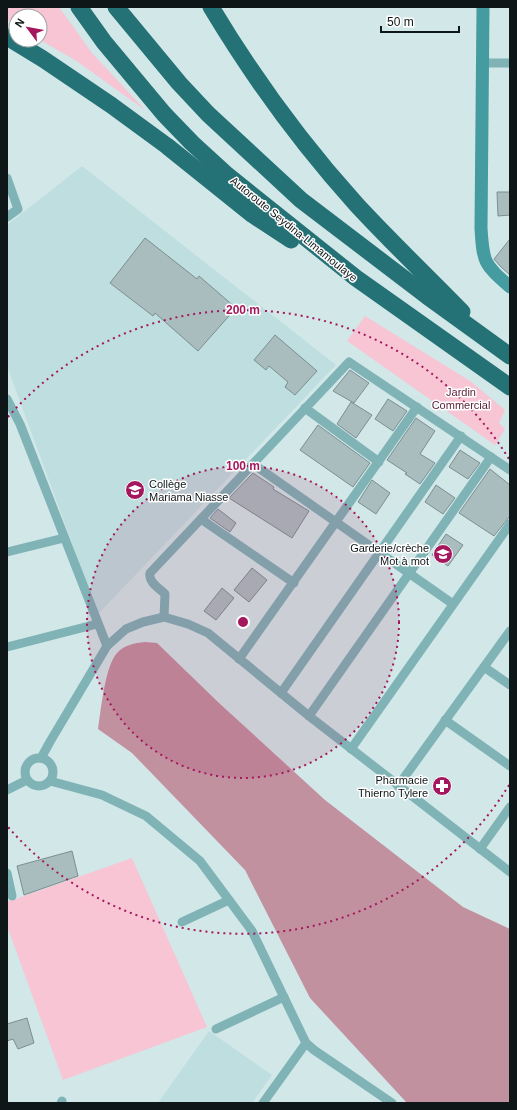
<svg xmlns="http://www.w3.org/2000/svg" width="517" height="1110" font-family="Helvetica,sans-serif">
	<style>
		.built { fill: #bfdedf }
		.green { fill: #f7c5d4 }
		.water { fill: #c291a0 }
		.building { fill: #a9bdbf; stroke: #7b8f90 }
		.lines { fill: none; stroke-linecap: round; stroke-linejoin: round }
		.street { stroke: #7fb3b6; stroke-width: 9 }
		.secondary { stroke: #449ba0; stroke-width: 13 }
		.highway { stroke: #257276; stroke-width: 17 }
		.ring { fill: none; stroke: #a4175c; stroke-width: 2; stroke-dasharray: 2 4 }
		.labels { text-anchor: middle; dominant-baseline: central; stroke-width: 3; stroke-linejoin: round; paint-order: stroke }
		.street-label { font-size: 11px; fill: #0f1617; stroke: #fff }
		.park-label { font-size: 11px; fill: #591d35; stroke: #fff }
		.poi-label { font-size: 11px; fill: #0f1617; stroke: #fff; text-anchor: end }
		.centre { fill: #a4175c; stroke: #fff; stroke-width: 2 }
		.ring-label { font-size: 12px; text-anchor: middle; font-weight: bold; fill: #a4175c; stroke: #fff; stroke-width: 3; stroke-linejoin: round; paint-order: stroke }
	</style>
	<rect width="100%" height="100%" fill="#d2e7e8"/>
	<g class="built">
		<polygon points="82,166 336,365 98,614 7,366 7,225"/>
		<polygon points="209,1031 272,1075 252,1103 158,1103"/>
	</g>
	<g class="green">
		<polygon points="7,7 59,7 92,53 145,110 75,60 40,40 40,16 16,16 16,25 7,20"/>
		<polygon points="365,316 470,381 505,410 499,423 505,429 495,445 347,341"/>
		<polygon points="132,858 207,1027 63,1080 7,926 7,902"/>
	</g>
	<path class="water" d="M145 642 157 643 219 703 325 800 463 907 510 929V1103H407L310 998 245 870 132 753 98 729C101 710 105 666 117 653 124 645 135 643 145 642Z"/>
	<g class="building">
		<polygon points="497,192 510,192 510,215 498,216"/>
		<polygon points="145,238 197,279 199,276 236,308 198,351 155,313 153,316 110,283"/>
		<polygon points="510,239 510,275 501,267 494,259"/>
		<polygon points="275,335 317,371 295,395 285,387 288,382 269,366 266,370 254,360"/>
		<polygon points="350,370 369,383 354,403 333,391"/>
		<polygon points="388,399 407,411 393,431 375,419"/>
		<polygon points="351,402 372,415 356,438 337,424"/>
		<polygon points="416,418 435,431 420,454 435,463 420,484 405,474 407,473 387,460"/>
		<polygon points="318,425 370,463 353,487 300,450"/>
		<polygon points="460,450 480,463 468,479 449,467"/>
		<polygon points="490,469 510,485 510,516 494,536 459,513"/>
		<polygon points="253,473 274,487 273,489 309,511 292,538 229,498"/>
		<polygon points="372,480 390,493 376,514 358,502"/>
		<polygon points="436,485 455,498 443,514 425,502"/>
		<polygon points="218,509 236,523 230,532 210,518"/>
		<polygon points="446,534 463,545 448,566 432,555"/>
		<polygon points="252,568 267,580 249,602 234,590"/>
		<polygon points="222,588 234,598 216,620 204,611"/>
		<polygon points="72,851 78,876 24,895 17,866"/>
		<polygon points="27,1018 34,1043 18,1049 13,1039 7,1041 7,1024"/>
	</g>
	<g class="lines">
		<g class="street">
			<polyline points="483,63 510,63"/>
			<polyline points="7,178 18,209 7,217"/>
			<polyline points="7,399 20,424 107,646"/>
			<polyline points="305,408 379,462"/>
			<polyline points="253,464 453,604"/>
			<polyline points="201,519 294,583"/>
			<polyline points="7,552 64,538"/>
			<path d="M164 617 165 594C159 588 148 582 150 573L349 362 510 470"/>
			<polyline points="7,647 97,624"/>
			<polyline points="239,659 417,407"/>
			<polyline points="484,667 510,685"/>
			<polyline points="281,693 461,436"/>
			<polyline points="309,716 491,457"/>
			<polyline points="445,720 510,766"/>
			<polyline points="351,749 510,524"/>
			<polyline points="41,758 51,740 107,646 126,629 143,622 164,617 188,624 208,633 309,716 510,872"/>
			<circle cx="39" cy="772" r="14"/>
			<polyline points="50,781 102,795 146,816 200,861 252,931 306,1043 314,1050 392,1103"/>
			<polyline points="398,786 510,631"/>
			<polyline points="7,790 27,780"/>
			<polyline points="480,849 510,807"/>
			<polyline points="7,873 12,896"/>
			<polyline points="182,922 229,900"/>
			<polyline points="216,1029 284,997"/>
			<polyline points="61,1103 62,1101"/>
			<polyline points="263,1103 306,1043"/>
		</g>
		<path class="secondary" d="M483 7 481 228C483 263 484 264 510 287"/>
		<g class="highway">
			<polyline points="79,7 104,42 164,114 192,143 227,175 356,278 510,387"/>
			<polyline points="116,7 179,83 208,114 301,200 427,296 510,356"/>
			<path d="M211 7C253 77 301 143 356 204 390 241 427 276 462 312"/>
			<polyline points="7,37 43,59 111,105 167,146 253,215 291,240"/>
		</g>
	</g>
	<circle cx="243" cy="622" r="156" fill="#a4175c" fill-opacity=".12"/>
	<g class="ring">
		<circle cx="243" cy="622" r="156"/>
		<path d="M509 785A312 312 0 0 1 8 827M8 417A312 312 0 0 1 509 459"/>
	</g>
	<defs>
		<g id="school-disc" transform="scale(1)"><circle r="9.5" fill="#a4175c" stroke="#fff"/><path d="M0-5L7-2L0 1L-7-2ZM-4 1L0 2.5L4 1V4Q0 6-4 4Z" fill="#fff"/></g>
		<g id="pharmacy-disc" transform="scale(1)"><circle r="9.5" fill="#a4175c" stroke="#fff"/><path d="M-2-6h4v4h4v4h-4v4h-4v-4h-4v-4h4Z" fill="#fff"/></g>
	</defs>
	<g fill-rule="evenodd">
		<use href="#school-disc" x="135" y="490"/>
		<use href="#school-disc" x="443" y="554"/>
		<use href="#pharmacy-disc" x="442" y="786"/>
	</g>
	<g class="labels">
		<g class="street-label">
			<text transform="translate(294 229) rotate(39)">Autoroute Seydina-Limamoulaye</text>
		</g>
		<g class="park-label">
			<text x="461" y="392">Jardin<tspan x="461" dy="13">Commercial</tspan></text>
		</g>
		<g class="poi-label">
			<text x="149" y="484" text-anchor="start">Collège<tspan x="149" dy="13">Mariama Niasse</tspan></text>
			<text x="429" y="548">Garderie/crèche<tspan x="429" dy="13">Mot à mot</tspan></text>
			<text x="428" y="780">Pharmacie<tspan x="428" dy="13">Thierno Tylere</tspan></text>
		</g>
	</g>
	<circle cx="243" cy="622" r="6" class="centre"/>
	<g class="ring-label">
		<text x="243" y="314">200 m</text>
		<text x="243" y="470">100 m</text>
	</g>
	<rect width="517" height="1110" fill="none" stroke="#0f1617" stroke-width="16"/>
	<g transform="translate(28 28) rotate(302)"><circle r="19" fill="#ffffff" stroke="#9fa2a2"/>
	<path d="M0-3L7 15L0 10L-7 15Z" fill="#a4175c"/>
	<text y="-6" font-size="11" font-weight="bold" text-anchor="middle" fill="#0f1617">N</text>
	</g>
	<path d="M381 26v6h78v-6" fill="none" stroke="#0f1617" stroke-width="2"/>
	<text x="387" y="26" font-size="12" fill="#0f1617" stroke="#ffffff" stroke-width="3" paint-order="stroke">50 m</text>
</svg>
